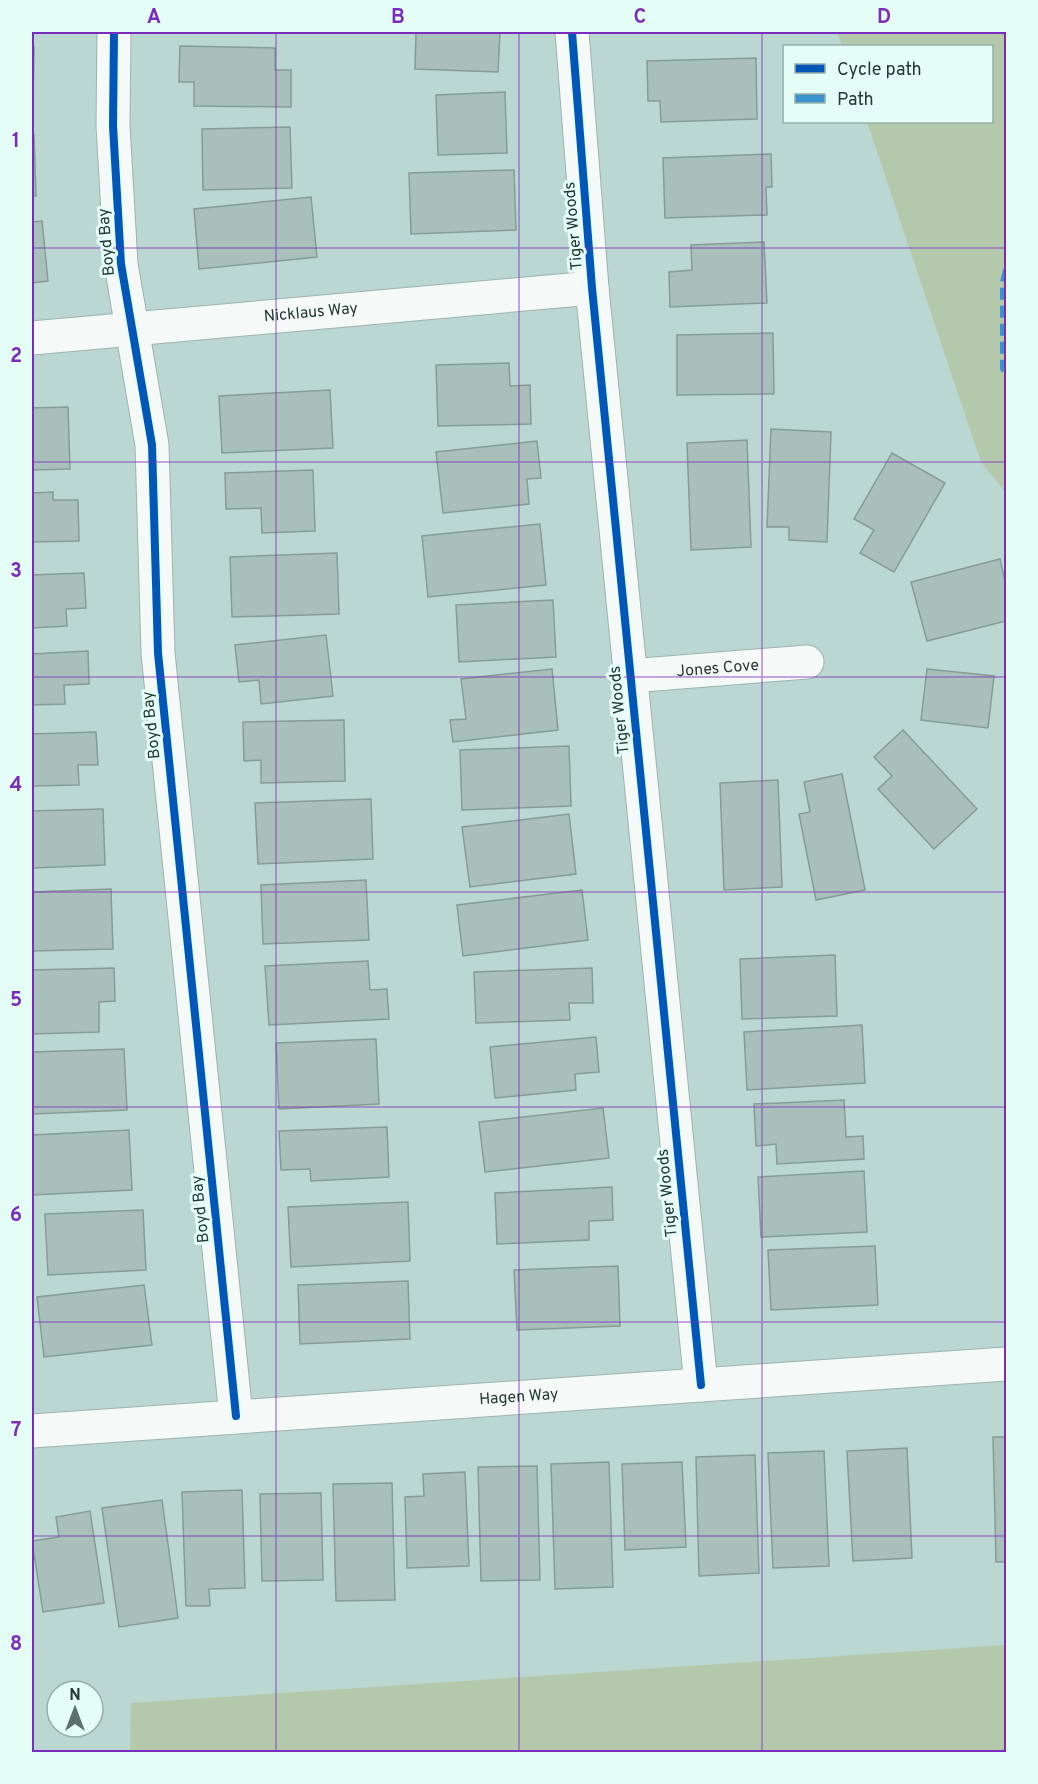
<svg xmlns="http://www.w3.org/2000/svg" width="1038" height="1784" font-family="Overpass,sans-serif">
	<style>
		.green { fill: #b4c8ac }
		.building { fill: #a9bfba; stroke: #869c97; stroke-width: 1.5 }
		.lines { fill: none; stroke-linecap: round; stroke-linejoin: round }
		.street-casing { stroke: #9db3ae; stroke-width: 35 }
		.street { stroke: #f5f9f8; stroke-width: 33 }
		.quiet { stroke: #3a93ce; stroke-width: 6; stroke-dasharray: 12 6; stroke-linecap: butt }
		.cycleway-casing { stroke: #e4fdf7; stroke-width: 11 }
		.cycleway { stroke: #0057b8; stroke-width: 8 }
		.grid { fill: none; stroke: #7b2cbf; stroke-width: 1.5; stroke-opacity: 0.55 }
		.labels { text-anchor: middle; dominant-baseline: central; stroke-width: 6; stroke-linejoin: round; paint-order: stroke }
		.street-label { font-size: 16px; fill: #243934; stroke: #e4fdf7 }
		.neatline { fill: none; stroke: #7b2cbf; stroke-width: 2 }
		.grid-label { font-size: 20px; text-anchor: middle; font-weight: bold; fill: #7b2cbf }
	</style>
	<rect width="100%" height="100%" fill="#bbd7d1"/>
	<g class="green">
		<polygon points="837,32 1006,32 1006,493 981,462 867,122 992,122 992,46 842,46"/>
		<polygon points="1006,1645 1006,1752 130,1752 131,1703"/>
	</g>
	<g class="building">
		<polygon points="416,32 500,32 498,72 415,69"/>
		<polygon points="180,46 275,48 275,70 291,70 291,107 194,106 194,82 179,82"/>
		<polygon points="32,47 34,47 33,108 32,108"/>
		<polygon points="756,58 757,119 661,122 660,101 648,101 647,61"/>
		<polygon points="505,92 507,153 438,155 436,95"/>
		<polygon points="290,127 292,188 203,190 202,129"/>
		<polygon points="32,135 34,135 36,196 32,196"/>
		<polygon points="771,154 772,187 766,187 767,215 665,218 663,158"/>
		<polygon points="514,170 516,230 411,234 409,173"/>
		<polygon points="311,197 317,257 199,269 194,209"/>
		<polygon points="42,221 48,281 32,283 32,222"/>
		<polygon points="764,242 767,303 670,307 669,272 692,270 691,245"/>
		<polygon points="773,333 774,394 677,395 677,335"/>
		<polygon points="509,363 510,386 530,385 531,424 438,426 436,365"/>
		<polygon points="330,390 333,448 222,453 219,396"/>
		<polygon points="68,407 70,469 32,470 32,408"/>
		<polygon points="771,429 831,432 827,542 789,540 789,527 767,527"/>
		<polygon points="747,440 751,547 691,550 687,443"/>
		<polygon points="537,441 541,478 527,479 529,504 443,513 436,452"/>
		<polygon points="892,453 945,483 894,572 860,553 874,530 854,519"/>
		<polygon points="313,470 315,531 262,533 261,508 226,509 225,473"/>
		<polygon points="53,492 53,500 78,500 79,541 32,542 32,493"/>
		<polygon points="540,524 546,585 428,597 422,536"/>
		<polygon points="337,553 339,614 232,617 230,557"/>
		<polygon points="1000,559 1006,586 1006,621 927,641 911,582"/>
		<polygon points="84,573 86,608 66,609 67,626 32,628 32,575"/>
		<polygon points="553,600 556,657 459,662 456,605"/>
		<polygon points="326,635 333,696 261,704 259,680 239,682 235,645"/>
		<polygon points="88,651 89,684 64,685 65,704 32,705 32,654"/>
		<polygon points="552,669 558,730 453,742 450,720 466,719 461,679"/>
		<polygon points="927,669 994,676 988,728 921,720"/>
		<polygon points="344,720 345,781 261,783 261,760 244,761 243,722"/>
		<polygon points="903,730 977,809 934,849 878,789 892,776 874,757"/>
		<polygon points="96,732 98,765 78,765 79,785 32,786 32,734"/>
		<polygon points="569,746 571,806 462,810 460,750"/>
		<polygon points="842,774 865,890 816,900 799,814 810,812 804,782"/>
		<polygon points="778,780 782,887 724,890 720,783"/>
		<polygon points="371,799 373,859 258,864 255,803"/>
		<polygon points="103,809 105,865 32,868 32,811"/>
		<polygon points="569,814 576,874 470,887 462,827"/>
		<polygon points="366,880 369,940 263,944 261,885"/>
		<polygon points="111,889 113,949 32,951 32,892"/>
		<polygon points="582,890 588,940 463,956 457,905"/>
		<polygon points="835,955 837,1016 742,1019 740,959"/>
		<polygon points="368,961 370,990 387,989 389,1019 269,1025 265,966"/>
		<polygon points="114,968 115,1001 99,1002 99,1032 32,1034 32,970"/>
		<polygon points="592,968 593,1003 569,1003 570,1020 476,1023 474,972"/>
		<polygon points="862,1025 865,1083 747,1090 744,1032"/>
		<polygon points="596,1037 599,1072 575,1074 576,1090 495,1098 490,1047"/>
		<polygon points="376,1039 379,1104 279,1109 276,1043"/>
		<polygon points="124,1049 127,1110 33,1114 32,1052"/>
		<polygon points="844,1100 846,1137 863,1136 864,1159 777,1164 776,1144 756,1146 754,1104"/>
		<polygon points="603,1108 609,1158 485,1172 479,1122"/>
		<polygon points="387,1127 389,1177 311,1181 310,1169 281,1170 279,1131"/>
		<polygon points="129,1130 132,1190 32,1195 32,1135"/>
		<polygon points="864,1171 867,1232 761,1237 758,1177"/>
		<polygon points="612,1187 613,1220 589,1221 589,1240 497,1244 495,1193"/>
		<polygon points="408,1202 410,1261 291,1267 288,1207"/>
		<polygon points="143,1210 146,1270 48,1275 45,1214"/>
		<polygon points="875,1246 878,1305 771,1310 768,1250"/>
		<polygon points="618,1266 620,1326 517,1330 514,1270"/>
		<polygon points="408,1281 410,1339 300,1344 298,1285"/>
		<polygon points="144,1285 152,1345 44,1357 37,1297"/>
		<polygon points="993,1437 1006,1437 1006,1562 996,1562"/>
		<polygon points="907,1448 912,1558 853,1561 847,1451"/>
		<polygon points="824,1451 829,1566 773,1568 768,1453"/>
		<polygon points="755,1455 759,1573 699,1576 696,1457"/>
		<polygon points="609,1462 613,1587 555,1589 551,1464"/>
		<polygon points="682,1462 686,1547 625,1550 622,1464"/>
		<polygon points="537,1466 540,1580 481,1581 478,1467"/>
		<polygon points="465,1472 469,1566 407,1568 405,1497 424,1496 423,1474"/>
		<polygon points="392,1483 395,1600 336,1601 333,1484"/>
		<polygon points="242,1490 245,1588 209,1589 210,1606 186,1606 182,1492"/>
		<polygon points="321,1493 323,1580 262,1581 260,1494"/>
		<polygon points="162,1500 178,1618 119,1627 102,1508"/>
		<polygon points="90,1511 104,1603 43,1612 32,1541 59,1537 56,1517"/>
	</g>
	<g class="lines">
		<g class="street-casing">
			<g id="street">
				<polyline points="114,32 113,126 121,264 152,445 158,653 236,1416"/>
				<polyline points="572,32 592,288 701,1385"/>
				<path id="s1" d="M32 338 592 288"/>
				<path id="s2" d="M630 676 807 662"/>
				<path id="s3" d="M32 1431 1006 1364"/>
			</g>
		</g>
		<use href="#street" class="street"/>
		<polyline class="quiet" points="1006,270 1003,282 1003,368 1006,377"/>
		<g class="cycleway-casing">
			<g id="cycleway">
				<polyline points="114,32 113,126 121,264 152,445 158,653 236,1416"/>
				<polyline points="572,32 592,288 701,1385"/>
			</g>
		</g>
		<use href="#cycleway" class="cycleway"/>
	</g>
	<path class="grid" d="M276 32V1752M519 32V1752M762 32V1752M32 248H1006M32 462H1006M32 677H1006M32 892H1006M32 1107H1006M32 1322H1006M32 1536H1006"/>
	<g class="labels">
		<g class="street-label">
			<text transform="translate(574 226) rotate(-95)">Tiger Woods</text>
			<text transform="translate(107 242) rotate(-95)">Boyd Bay</text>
			<text stroke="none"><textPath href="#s1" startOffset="280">Nicklaus Way</textPath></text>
			<text stroke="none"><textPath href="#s2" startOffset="88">Jones Cove</textPath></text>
			<text transform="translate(620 710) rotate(-96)">Tiger Woods</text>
			<text transform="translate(152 725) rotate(-96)">Boyd Bay</text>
			<text transform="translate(668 1193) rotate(-96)">Tiger Woods</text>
			<text transform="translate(201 1209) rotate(-96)">Boyd Bay</text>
			<text stroke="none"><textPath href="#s3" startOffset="488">Hagen Way</textPath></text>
		</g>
	</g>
	<rect width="1038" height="1784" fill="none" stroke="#e4fdf7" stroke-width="66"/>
	<rect x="783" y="45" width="210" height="78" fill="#e4fdf7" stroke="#97afa9" stroke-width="1.5"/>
	<rect x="795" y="64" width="30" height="9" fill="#0057b8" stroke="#97afa9" stroke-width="1.5"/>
	<text x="837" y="75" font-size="18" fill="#243934">Cycle path</text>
	<rect x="795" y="94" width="30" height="9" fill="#3a93ce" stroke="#97afa9" stroke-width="1.5"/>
	<text x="837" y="105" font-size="18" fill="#243934">Path</text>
	<g transform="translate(75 1709)"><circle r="28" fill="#e4fdf7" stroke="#97afa9" stroke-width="1.5"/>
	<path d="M0-4.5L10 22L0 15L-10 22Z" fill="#59706b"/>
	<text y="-9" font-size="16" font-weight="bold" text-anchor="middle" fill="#243934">N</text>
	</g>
	<rect x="33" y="33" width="972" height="1718" class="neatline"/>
	<g class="grid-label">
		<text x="154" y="23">A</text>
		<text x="398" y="23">B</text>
		<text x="640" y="23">C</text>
		<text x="884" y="23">D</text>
		<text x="16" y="147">1</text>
		<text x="16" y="362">2</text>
		<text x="16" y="577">3</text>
		<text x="16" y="791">4</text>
		<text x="16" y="1006">5</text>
		<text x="16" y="1221">6</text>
		<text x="16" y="1436">7</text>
		<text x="16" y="1650">8</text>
	</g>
</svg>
